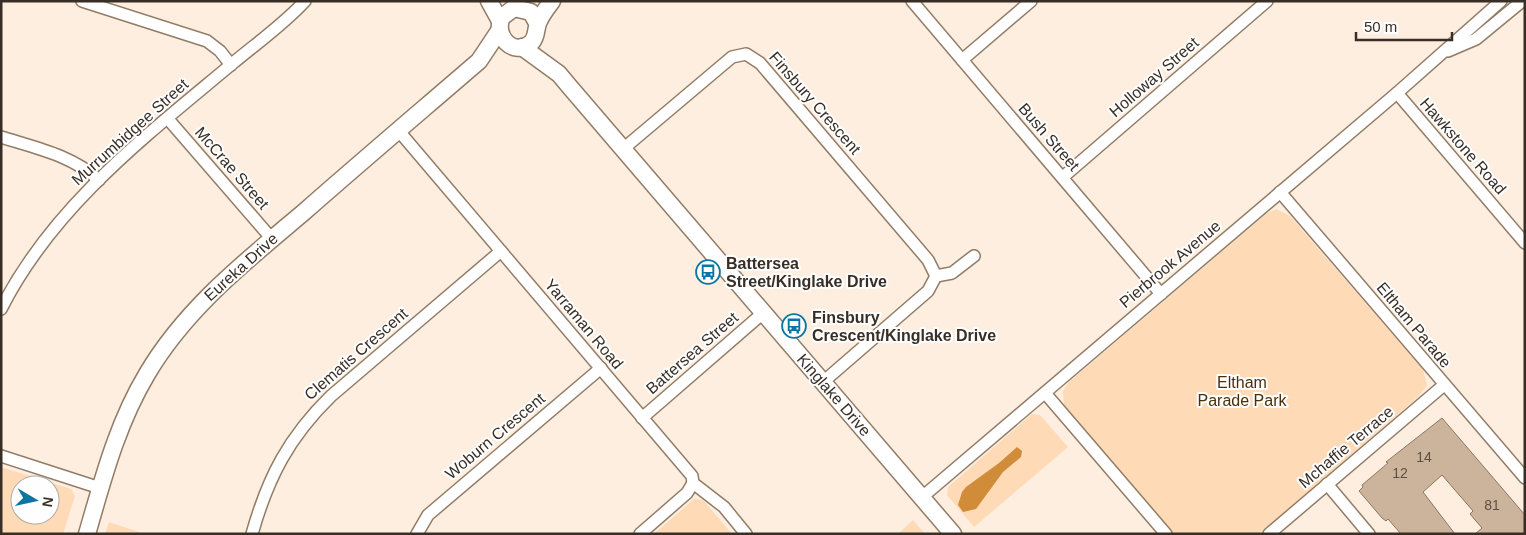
<svg xmlns="http://www.w3.org/2000/svg" width="1526" height="535" font-family="Helvetica,sans-serif">
	<style>
		.green { fill: #fedab6; fill-rule: evenodd }
		.water { fill: #d18c3a }
		.building { fill: #ccb49c; stroke: #8c7660 }
		.lines { fill: none; stroke-linecap: round; stroke-linejoin: round }
		.street-casing { stroke: #927c66; stroke-width: 14 }
		.secondary-casing { stroke: #927c66; stroke-width: 19 }
		.street { stroke: #fff; stroke-width: 11 }
		.secondary { stroke: #fff; stroke-width: 16 }
		.labels { text-anchor: middle; dominant-baseline: central; stroke-width: 4; stroke-linejoin: round; paint-order: stroke }
		.number-label { font-size: 14px; fill: #5d5043 }
		.street-label { font-size: 16px; fill: #382e25; stroke: #fefefe }
		.poi-label { font-size: 16px; font-weight: bold; fill: #382e25; stroke: #fefefe; text-anchor: start }
		.park-label { font-size: 16px; fill: #4b2f0c; stroke: #fefefe }
	</style>
	<rect width="100%" height="100%" fill="#fdeedf"/>
	<g class="green">
		<polygon points="1276,209 1290,216 1423,370 1427,385 1419,396 1259,534 1174,534 1064,405 1063,391 1069,382 1266,214"/>
		<polygon points="1032,414 1040,415 1068,447 974,527 947,495 948,487"/>
		<path d="M1 467 71 489 75 496 63 534H1ZM20 485H50V515H20Z"/>
		<polygon points="694,499 703,500 732,534 654,534"/>
		<polygon points="913,520 925,534 898,534"/>
		<polygon points="109,522 145,534 105,534"/>
	</g>
	<polygon class="water" points="1017,447 1022,451 1021,457 1003,472 976,509 963,512 958,505 962,492 966,487 999,463"/>
	<polygon class="building" points="1442,418 1525,515 1525,534 1475,534 1482,528 1470,514 1473,511 1442,475 1423,492 1455,534 1401,534 1388,519 1386,521 1382,518 1359,491 1363,487 1362,485 1388,463 1386,462"/>
	<g class="lines">
		<g class="street-casing">
			<g id="street">
				<polyline points="82,1 207,41 220,51 231,65"/>
				<polyline points="912,1 1161,294"/>
				<polyline points="1448,51 1476,39 1521,2"/>
				<polyline points="962,60 1031,1"/>
				<polyline points="1397,93 1525,243"/>
				<polyline points="168,119 272,239"/>
				<polyline points="398,130 692,476 693,483 724,507 746,534"/>
				<path d="M1 137C36 148 71 155 99 180"/>
				<polyline points="623,149 732,57 746,54 760,63 928,260 936,276 928,291 823,382"/>
				<polyline points="1063,177 1267,1"/>
				<polyline points="1280,192 1525,478"/>
				<polyline points="936,276 952,273 974,256"/>
				<path d="M1 309C53 206 147 135 233 63 257 43 284 24 305 1"/>
				<polyline points="1045,393 1166,534"/>
				<polyline points="642,418 763,313"/>
				<polyline points="1,456 100,488"/>
				<polyline points="1327,484 1369,534"/>
				<polyline points="921,498 1397,93 1501,1"/>
				<path d="M252 534C268 477 289 437 331 396L501 251"/>
				<polyline points="417,534 428,515 601,368"/>
				<polyline points="640,534 687,493 693,483"/>
				<polyline points="1269,534 1444,385"/>
			</g>
		</g>
		<g class="secondary-casing">
			<g id="secondary">
				<polyline points="489,1 500,21"/>
				<path d="M537 23 531 12 514 8 502 17C493 35 513 58 531 43 538 36 535 28 539 21 542 14 547 8 552 1"/>
				<polyline points="522,47 559,74 569,86 953,534"/>
				<path d="M87 534C103 479 117 424 147 374 186 308 246 261 304 212 362 161 421 111 479 61L499 31"/>
			</g>
		</g>
		<use href="#street" class="street"/>
		<use href="#secondary" class="secondary"/>
	</g>
	<defs>
		<g id="bus-ring" transform="scale(1.25)"><circle r="9.5" fill="#fefefe" stroke="#0c75a1" stroke-width="1.5"/><path d="M-5-6H5V4H4V6H2V4H-2V6H-4V4H-5ZM-3.5-4V0h7V-4ZM-3.5 1.2v1.5H-2V1.2ZM2 1.2v1.5H3.5V1.2Z" fill="#0c75a1"/></g>
	</defs>
	<g fill-rule="evenodd">
		<use href="#bus-ring" x="708" y="272"/>
		<use href="#bus-ring" x="794" y="326"/>
	</g>
	<g class="labels">
		<g class="number-label">
			<text x="1424" y="457">14</text>
			<text x="1400" y="473">12</text>
			<text x="1492" y="505">81</text>
		</g>
		<g class="street-label">
			<text transform="translate(1154 77) rotate(-41)">Holloway Street</text>
			<text transform="translate(815 103) rotate(49)">Finsbury Crescent</text>
			<text transform="translate(130 132) rotate(-42)">Murrumbidgee Street</text>
			<text transform="translate(1049 137) rotate(49)">Bush Street</text>
			<text transform="translate(1463 146) rotate(49)">Hawkstone Road</text>
			<text transform="translate(232 168) rotate(49)">McCrae Street</text>
			<text transform="translate(1170 264) rotate(-40)">Pierbrook Avenue</text>
			<text transform="translate(241 267) rotate(-42)">Eureka Drive</text>
			<text transform="translate(584 324) rotate(50)">Yarraman Road</text>
			<text transform="translate(1414 325) rotate(50)">Eltham Parade</text>
			<text transform="translate(692 353) rotate(-41)">Battersea Street</text>
			<text transform="translate(356 354) rotate(-41)">Clematis Crescent</text>
			<text transform="translate(834 395) rotate(49)">Kinglake Drive</text>
			<text transform="translate(495 436) rotate(-40)">Woburn Crescent</text>
			<text transform="translate(1346 447) rotate(-40)">Mchaffie Terrace</text>
		</g>
		<g class="poi-label">
			<text x="726" y="263">Battersea<tspan x="726" dy="18">Street/Kinglake Drive</tspan></text>
			<text x="812" y="317">Finsbury<tspan x="812" dy="18">Crescent/Kinglake Drive</tspan></text>
		</g>
		<g class="park-label">
			<text x="1242" y="382">Eltham<tspan x="1242" dy="18">Parade Park</tspan></text>
		</g>
	</g>
	<rect width="1526" height="535" fill="none" stroke="#382e25" stroke-width="5"/>
	<g transform="translate(35 500) rotate(99)"><circle r="24" fill="#fefefe" stroke="#afaba7"/>
	<path d="M0-4L9 19L0 12L-9 19Z" fill="#0c75a1"/>
	<text y="-8" font-size="14" font-weight="bold" text-anchor="middle" fill="#382e25">N</text>
	</g>
	<path d="M1356 32v8h96v-8" fill="none" stroke="#382e25" stroke-width="2.5"/>
	<text x="1364" y="32" font-size="15" fill="#382e25" stroke="#fefefe" stroke-width="4" paint-order="stroke">50 m</text>
</svg>
